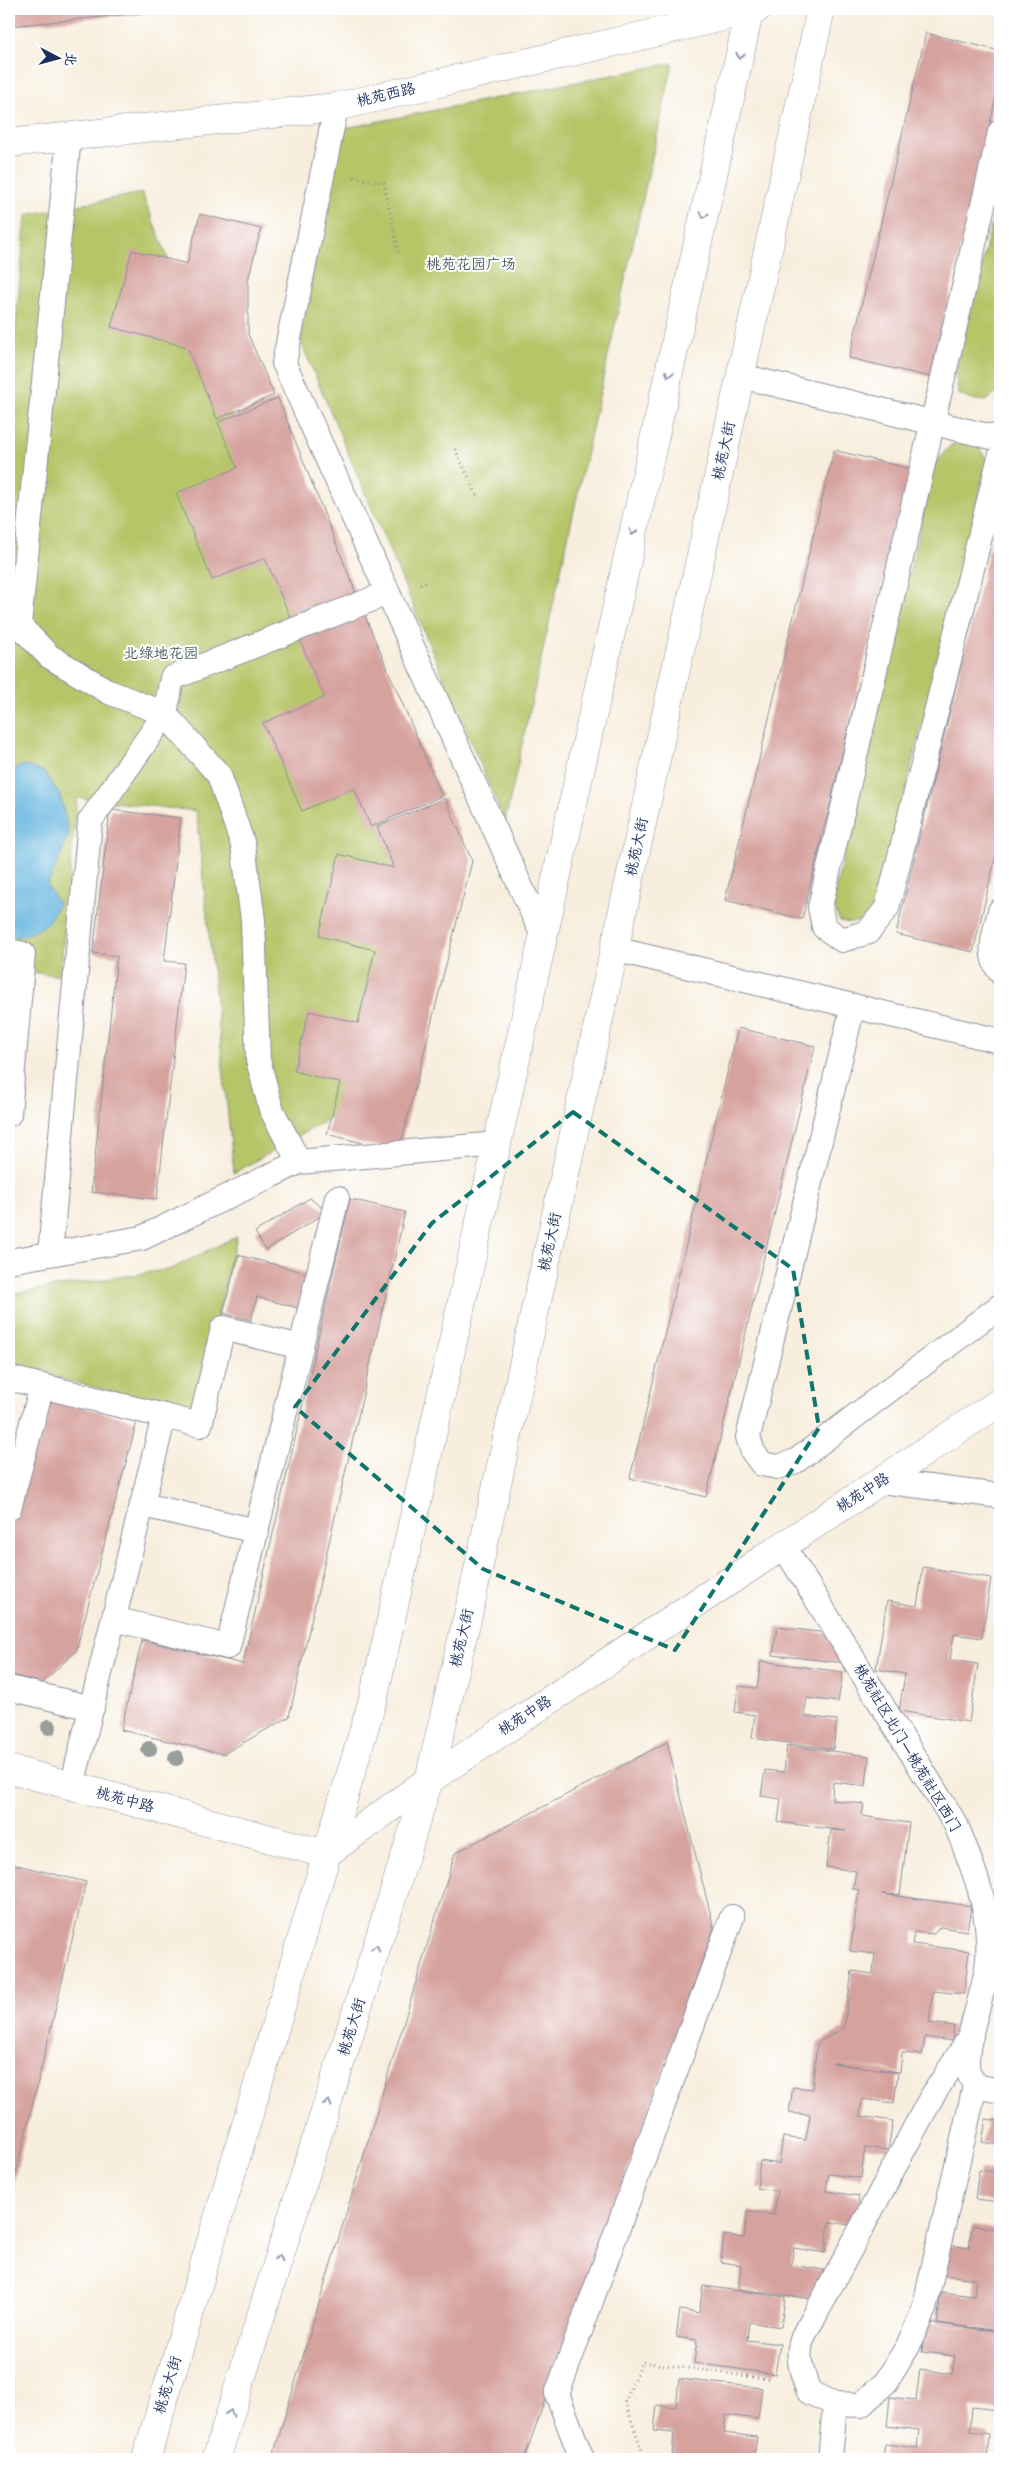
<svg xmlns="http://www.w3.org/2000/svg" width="1009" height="2468" font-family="'Balsamiq Sans','LXGW WenKai TC',sans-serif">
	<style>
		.green { fill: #b6c567; stroke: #687a62 }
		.water { fill: #62b4de; stroke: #3e729e }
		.building { fill: #d6a29e }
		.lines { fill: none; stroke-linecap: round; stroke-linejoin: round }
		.service-casing { stroke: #898e9e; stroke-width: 26 }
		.tertiary-casing { stroke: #898e9e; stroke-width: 29 }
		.secondary-casing { stroke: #898e9e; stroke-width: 29 }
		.path { stroke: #898e9e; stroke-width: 3; stroke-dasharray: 1 4; stroke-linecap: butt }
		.service { stroke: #fff; stroke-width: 24 }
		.tertiary { stroke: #fff; stroke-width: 28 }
		.secondary { stroke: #fff; stroke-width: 28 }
		.tree { fill: #989e99 }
		.oneway { stroke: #8d97ae }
		.marked { fill: none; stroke: #0f766e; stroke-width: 4; stroke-dasharray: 10 6; stroke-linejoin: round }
		.labels { text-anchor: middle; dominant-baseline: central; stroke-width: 4; stroke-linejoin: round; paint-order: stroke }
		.street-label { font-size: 15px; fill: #1b2f5e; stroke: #fff }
		.park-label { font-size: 15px; fill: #4a5c61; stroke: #fff }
	</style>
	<rect width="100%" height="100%" fill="#fff"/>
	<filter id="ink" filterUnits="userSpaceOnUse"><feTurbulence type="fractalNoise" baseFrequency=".02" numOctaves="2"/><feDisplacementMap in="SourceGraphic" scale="10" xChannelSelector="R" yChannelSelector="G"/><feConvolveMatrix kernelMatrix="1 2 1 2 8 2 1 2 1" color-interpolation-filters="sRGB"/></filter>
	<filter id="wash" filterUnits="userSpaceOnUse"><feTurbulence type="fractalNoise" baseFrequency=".0096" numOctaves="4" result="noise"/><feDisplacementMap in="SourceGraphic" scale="20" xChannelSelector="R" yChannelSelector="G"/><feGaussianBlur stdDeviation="1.12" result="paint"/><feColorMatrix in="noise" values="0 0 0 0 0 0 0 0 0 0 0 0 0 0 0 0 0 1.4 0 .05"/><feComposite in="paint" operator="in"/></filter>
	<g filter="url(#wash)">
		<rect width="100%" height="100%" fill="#f7eedd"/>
		<g class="green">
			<polygon points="673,63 505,822 300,340 340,129"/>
			<polygon points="1000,191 1000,391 986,401 969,399 959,394 955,372"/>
			<polygon points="142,193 407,857 356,1103 234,1173 196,811 77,798 60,976 9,969 9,399 26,215"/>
			<path d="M965 441 979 447 987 461 876 910C864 920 856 926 840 921L834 908V896L935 463 951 445Z"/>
			<polygon points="237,1236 194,1412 9,1366 9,1294 171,1269"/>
		</g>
		<path class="water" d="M23 765 44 772 60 795 69 835 47 886 58 903C48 927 42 930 17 937L9 932V771Z"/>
		<g id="blocks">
			<g class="building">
				<polygon points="9,9 174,9 174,10 9,26"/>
				<polygon points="926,33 1000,51 1000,81 930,377 849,358"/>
				<polygon points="200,214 261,229 248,280 248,334 274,395 217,419 187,347 111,327 132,250 187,264"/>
				<polygon points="278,398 370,628 442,796 371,827 354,788 302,811 263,723 324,697 265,558 212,580 176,493 237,468 218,422"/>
				<polygon points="834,450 911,469 802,919 725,900"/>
				<polygon points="1000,504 1000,838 973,952 896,934"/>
				<polygon points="445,798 472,861 399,1152 327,1134 340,1083 294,1071 309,1011 358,1023 375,950 319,936 339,854 394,868 377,827"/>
				<polygon points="110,810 181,818 164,961 184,963 157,1199 91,1192 117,956 93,953"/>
				<polygon points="738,1028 815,1046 706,1497 630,1478"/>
				<polygon points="310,1198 327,1212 266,1250 255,1232"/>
				<polygon points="350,1199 405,1212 289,1717 223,1754 121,1730 142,1640 243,1664"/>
				<polygon points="238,1255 307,1273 298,1308 257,1297 251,1320 223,1313"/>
				<polygon points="44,1397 137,1421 76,1651 42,1683 9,1674 9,1533"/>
				<polygon points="923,1567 991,1578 982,1638 954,1634 950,1660 978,1664 969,1722 899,1711 905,1674 876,1669 887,1601 917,1606"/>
				<polygon points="777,1627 828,1633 846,1663 773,1655"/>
				<polygon points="761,1661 843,1672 838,1702 807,1698 804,1716 837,1720 833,1749 752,1738 755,1715 735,1712 738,1686 757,1688"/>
				<polygon points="667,1742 714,1928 524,2459 272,2459 455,1853"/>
				<polygon points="787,1745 869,1756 866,1786 833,1782 832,1800 864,1804 862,1816 909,1823 900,1895 882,1894 971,1906 967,1931 940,1927 934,1934 914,1932 912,1944 969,1951 964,1994 933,1991 929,2023 954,2026 952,2041 925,2037 922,2055 902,2053 900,2072 833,2063 898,2073 894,2103 862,2099 860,2116 893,2121 888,2150 865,2147 861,2178 829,2174 826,2191 859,2196 856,2226 829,2222 825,2253 794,2248 791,2265 824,2270 820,2300 738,2289 741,2265 721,2262 724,2235 744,2238 748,2211 774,2215 777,2191 757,2188 760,2161 779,2164 783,2137 806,2140 810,2115 789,2113 793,2087 812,2089 817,2043 844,2028 852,1971 873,1974 875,1954 850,1951 859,1890 853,1889 856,1871 826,1867 831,1830 846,1831 778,1822 781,1799 761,1796 765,1770 784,1772"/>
				<polygon points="9,1863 86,1882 9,2202"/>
				<polygon points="986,2119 1000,2121 1000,2145 982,2142"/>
				<polygon points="979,2170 1000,2172 1000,2202 975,2199"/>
				<polygon points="972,2226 1000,2229 1000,2252 995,2252 1000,2252 1000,2331 937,2323 941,2292 974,2296 976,2279 943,2275 947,2245 969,2248"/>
				<polygon points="703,2286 785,2297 781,2327 749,2322 747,2340 780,2344 775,2374 694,2363 697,2340 676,2337 680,2310 699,2313"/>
				<polygon points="926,2322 1000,2332 998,2410 972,2407 970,2431 989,2434 987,2459 883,2459 885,2444 917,2448 919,2430 887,2426 890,2397 916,2400 920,2369 952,2374 955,2356 922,2352"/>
				<polygon points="679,2379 762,2388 758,2419 726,2415 724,2433 757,2437 754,2459 672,2457 674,2433 654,2431 657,2405 676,2407"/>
			</g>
		</g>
	</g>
	<g filter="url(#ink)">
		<use href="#blocks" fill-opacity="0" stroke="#898e9e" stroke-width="1"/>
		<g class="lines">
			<g class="service-casing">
				<g id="service">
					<polyline points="336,107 284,363 543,936"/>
					<polyline points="1000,132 820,907 824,927 842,940 868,932 887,908 1000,457"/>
					<polyline points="741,376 1000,439"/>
					<polyline points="19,625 49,656 109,692 165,714 219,775 243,845 253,920 258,1060 271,1109 299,1162"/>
					<polyline points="9,628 19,625 69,137"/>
					<path d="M1000 911C995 932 986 953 1000 972"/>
					<polyline points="614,949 1000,1041"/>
					<polyline points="9,951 23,954 9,1114"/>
					<polyline points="853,1006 748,1437 753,1452 762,1464 778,1467 796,1461 1000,1306"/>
					<polyline points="50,1254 90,821 165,714 172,678 388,593"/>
					<polyline points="9,1261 142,1238 299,1162 497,1144"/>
					<polyline points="9,1378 164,1416 72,1786"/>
					<polyline points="164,1416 200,1425 223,1328 301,1347"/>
					<polyline points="881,1481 1000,1496"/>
					<polyline points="143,1505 257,1531"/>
					<polyline points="9,1508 42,1386"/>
					<path d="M783 1545 956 1825C973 1867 991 1910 988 1957 986 1993 967 2028 967 2065 967 2071 972 2080 975 2086L1000 2091"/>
					<polyline points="114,1619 228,1647 337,1198"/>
					<polyline points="9,1688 92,1708"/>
					<path d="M971 2036 931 2098 814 2317C794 2346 797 2360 809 2392L835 2404 861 2405 886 2382 908 2346 924 2309 975 2086"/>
					<polyline points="582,2459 557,2394 732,1917"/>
					<polyline points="830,2459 835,2404"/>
				</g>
			</g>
			<g class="tertiary-casing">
				<g id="tertiary">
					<polyline points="9,143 336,107 757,9"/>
					<polyline points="9,1769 326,1854 429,1780 1000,1402"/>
				</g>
			</g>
			<g class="secondary-casing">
				<g id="secondary">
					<polyline points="146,2459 374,1696 750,9"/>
					<polyline points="216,2459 429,1780 471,1602 821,9"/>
				</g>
			</g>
			<g class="path">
				<polyline points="354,177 384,183 399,255"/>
				<polyline points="455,449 478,497"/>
				<polyline points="420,584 428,582"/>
				<polyline points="645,2459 625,2402 642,2362 770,2379"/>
			</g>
			<use href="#service" class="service"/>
			<use href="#tertiary" class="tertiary"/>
			<use href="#secondary" class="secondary"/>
		</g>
		<g class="tree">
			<circle cx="49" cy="1727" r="8"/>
			<circle cx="149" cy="1749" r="8"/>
			<circle cx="176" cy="1758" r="8"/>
		</g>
		<defs><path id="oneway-chevron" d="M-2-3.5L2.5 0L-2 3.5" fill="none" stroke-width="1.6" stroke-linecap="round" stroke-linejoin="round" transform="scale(1.25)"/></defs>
		<g class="oneway">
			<use href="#oneway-chevron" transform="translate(740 56) rotate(103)"/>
			<use href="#oneway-chevron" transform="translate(704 215) rotate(103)"/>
			<use href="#oneway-chevron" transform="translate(669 374) rotate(103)"/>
			<use href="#oneway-chevron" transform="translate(633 532) rotate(103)"/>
			<use href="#oneway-chevron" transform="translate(376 1948) rotate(-73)"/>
			<use href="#oneway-chevron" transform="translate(328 2103) rotate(-73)"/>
			<use href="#oneway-chevron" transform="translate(279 2258) rotate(-73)"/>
			<use href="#oneway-chevron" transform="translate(230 2413) rotate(-73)"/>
		</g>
	</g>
	<path class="marked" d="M573 1112 793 1269 819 1428 675 1650 483 1569 295 1407 432 1223Z"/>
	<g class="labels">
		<g class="street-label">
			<text transform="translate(386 95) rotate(-13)">桃苑西路</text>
			<text transform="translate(724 451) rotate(-78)">桃苑大街</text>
			<text transform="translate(637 847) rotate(-78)">桃苑大街</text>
			<text transform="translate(550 1242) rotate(-78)">桃苑大街</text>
			<text transform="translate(863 1493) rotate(-33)">桃苑中路</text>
			<text transform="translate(462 1638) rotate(-77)">桃苑大街</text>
			<text transform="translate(525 1716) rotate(-33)">桃苑中路</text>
			<text transform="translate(907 1748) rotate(59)">桃苑社区北门—桃苑社区西门</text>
			<text transform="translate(125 1800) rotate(15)">桃苑中路</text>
			<text transform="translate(352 2027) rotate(-73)">桃苑大街</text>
			<text transform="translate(168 2385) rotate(-73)">桃苑大街</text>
		</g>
		<g class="park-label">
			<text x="471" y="264">桃苑花园广场</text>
			<text x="161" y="653">北绿地花园</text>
		</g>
	</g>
	<rect width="1009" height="2468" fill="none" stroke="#fff" stroke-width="30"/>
	<g transform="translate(58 58) rotate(96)" stroke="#ffffff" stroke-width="4" paint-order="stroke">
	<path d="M0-4L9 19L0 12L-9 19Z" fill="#1b2f5e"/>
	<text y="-8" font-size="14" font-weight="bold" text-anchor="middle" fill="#1b2f5e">北</text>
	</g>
</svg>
